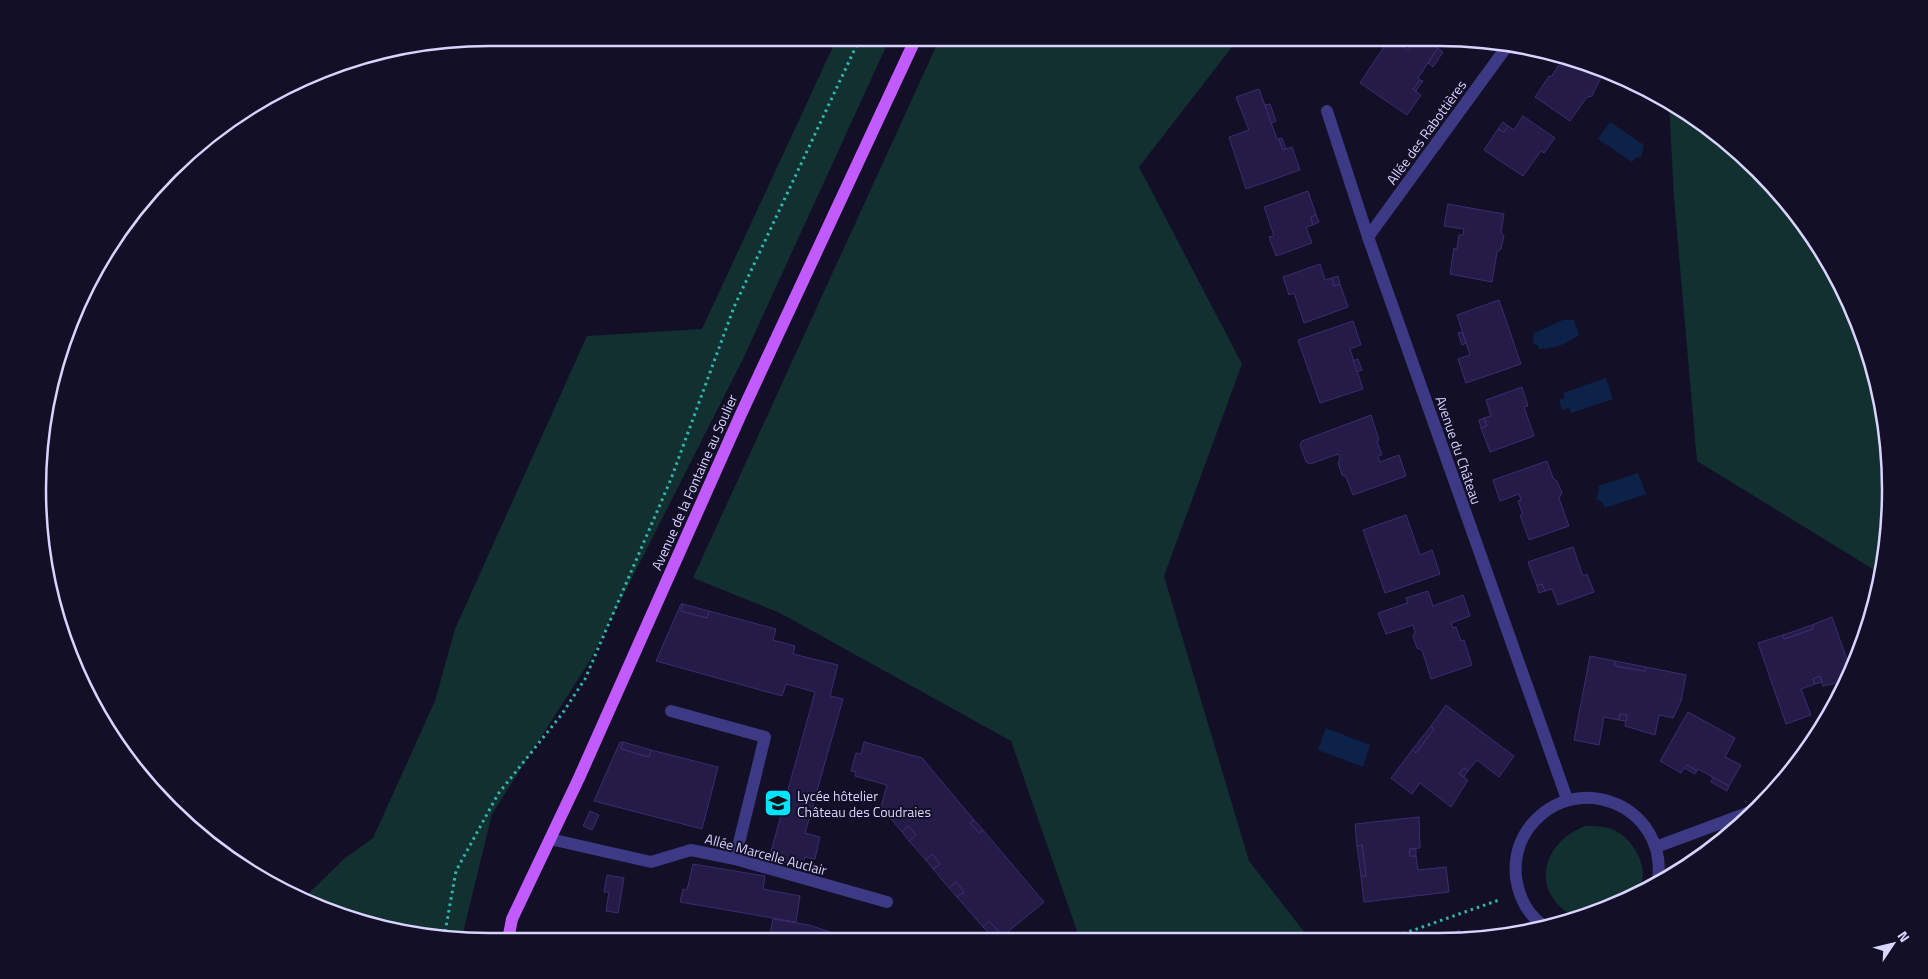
<svg xmlns="http://www.w3.org/2000/svg" width="1928" height="979" font-family="'Titillium Web',sans-serif">
	<style>
		.green { fill: #12302f }
		.water { fill: #0c2248 }
		.building { fill: #241b47; stroke: #3b2d73 }
		.lines { fill: none; stroke-linecap: round; stroke-linejoin: round }
		.path { stroke: #2fb8b0; stroke-width: 3; stroke-dasharray: 2.5 4; stroke-linecap: butt }
		.minor { stroke: #3d3a85; stroke-width: 12 }
		.major { stroke: #c25bff; stroke-width: 12 }
		.labels { text-anchor: middle; dominant-baseline: central; stroke-width: 4; stroke-linejoin: round; paint-order: stroke }
		.street-label { font-size: 14px; fill: #d9d4ff; stroke: #130f26 }
		.poi-label { font-size: 14px; fill: #d9d4ff; stroke: #130f26; text-anchor: start }
		.rim { fill: none; stroke: #d9d4ff; stroke-width: 2.5 }
	</style>
	<rect width="100%" height="100%" fill="#130f26"/>
	<g class="green">
		<polygon points="837,38 890,38 743,359 591,659 492,814 461,941 373,926 298,898 308,894 345,858 373,838 435,701 455,629 587,336 702,329"/>
		<polygon points="940,38 1239,38 1139,167 1242,364 1164,576 1249,861 1309,938 1076,939 1077,931 1011,741 780,613 693,578"/>
		<polygon points="1669,103 1713,131 1778,191 1830,263 1866,344 1887,430 1890,519 1880,580 1876,571 1697,461 1674,198"/>
		<path d="M1585 826C1596 826 1606 826 1616 831 1634 840 1651 870 1639 890 1630 903 1590 913 1575 917 1530 893 1540 844 1585 826Z"/>
	</g>
	<g class="water">
		<polygon points="1610,122 1644,145 1641,157 1635,158 1632,162 1598,139"/>
		<path d="M1563 320H1574L1579 335C1566 344 1555 349 1539 349L1537 345 1533 344 1534 333Z"/>
		<polygon points="1606,378 1613,399 1571,413 1569,408 1562,410 1559,400 1565,398 1563,393"/>
		<polygon points="1638,473 1646,494 1605,508 1603,503 1596,499 1599,491 1598,486"/>
		<polygon points="1326,728 1370,745 1363,767 1318,750"/>
	</g>
	<g class="building">
		<polygon points="1390,38 1408,50 1416,38 1424,38 1438,48 1418,78 1420,80 1413,89 1421,95 1407,115 1360,83"/>
		<polygon points="1438,48 1443,52 1433,67 1428,63"/>
		<polygon points="1551,52 1604,71 1592,96 1587,97 1570,121 1535,97 1549,76 1551,77 1559,65 1562,67 1565,62"/>
		<polygon points="1420,80 1423,81 1416,91 1413,89"/>
		<polygon points="1259,89 1277,139 1279,139 1283,150 1292,147 1300,170 1246,189 1229,137 1249,130 1236,97"/>
		<polygon points="1270,104 1276,121 1271,123 1265,105"/>
		<polygon points="1523,116 1555,138 1544,153 1541,151 1523,176 1484,150 1498,129 1504,132 1508,126 1514,130"/>
		<polygon points="1503,122 1508,126 1504,132 1498,129"/>
		<polygon points="1282,138 1286,149 1283,150 1279,139"/>
		<polygon points="1308,191 1316,215 1311,217 1313,225 1306,227 1312,243 1276,256 1269,237 1274,236 1264,207"/>
		<polygon points="1448,204 1504,214 1501,232 1504,236 1501,249 1497,252 1492,282 1450,274 1454,248 1457,249 1459,235 1463,235 1464,229 1444,226"/>
		<polygon points="1316,215 1319,222 1313,225 1311,217"/>
		<polygon points="1320,264 1325,280 1332,278 1334,286 1340,284 1348,307 1304,323 1294,293 1289,295 1283,277"/>
		<polygon points="1338,276 1340,284 1334,286 1332,278"/>
		<polygon points="1499,300 1521,364 1466,383 1458,359 1470,355 1457,315"/>
		<polygon points="1353,321 1361,345 1350,349 1363,389 1320,403 1298,340"/>
		<polygon points="1462,332 1466,343 1462,345 1458,333"/>
		<polygon points="1358,359 1362,370 1357,372 1353,361"/>
		<polygon points="1522,387 1528,406 1524,407 1534,436 1490,452 1481,428 1487,426 1484,418 1491,416 1486,400"/>
		<polygon points="1371,415 1379,440 1377,441 1382,455 1378,456 1380,462 1399,455 1406,476 1353,495 1346,477 1342,475 1338,463 1340,458 1338,454 1310,464 1306,462 1300,445 1302,441"/>
		<polygon points="1484,418 1487,426 1481,428 1479,420"/>
		<polygon points="1547,461 1553,478 1557,481 1562,493 1559,498 1569,526 1529,540 1520,515 1523,515 1518,501 1521,500 1519,494 1500,501 1493,480"/>
		<polygon points="1406,515 1420,555 1432,550 1440,574 1385,593 1363,530"/>
		<polygon points="1573,547 1583,576 1587,574 1594,592 1558,605 1552,589 1545,591 1542,584 1537,586 1528,562"/>
		<polygon points="1542,584 1545,591 1539,593 1537,586"/>
		<polygon points="1428,591 1433,606 1463,595 1470,616 1451,623 1453,628 1456,627 1461,641 1464,640 1472,665 1431,679 1422,650 1417,648 1413,636 1415,632 1413,625 1386,634 1378,613 1408,603 1406,598"/>
		<polygon points="681,604 683,604 681,611 707,618 709,611 776,629 773,640 795,646 793,654 838,665 830,696 843,699 805,833 820,837 815,859 805,857 802,866 769,859 815,692 786,684 782,696 656,661"/>
		<polygon points="683,604 709,611 707,618 681,611"/>
		<polygon points="1832,617 1851,671 1847,681 1823,686 1820,676 1813,679 1815,684 1801,689 1811,715 1786,724 1758,643 1783,635 1784,639 1813,629 1812,625"/>
		<polygon points="1812,625 1813,629 1784,639 1783,635"/>
		<polygon points="1590,656 1615,661 1615,666 1645,671 1646,667 1686,675 1681,701 1673,718 1659,715 1655,735 1625,726 1627,715 1620,714 1619,720 1604,717 1599,745 1574,740"/>
		<polygon points="1615,661 1646,667 1645,671 1615,666"/>
		<polygon points="1820,676 1822,682 1815,684 1813,679"/>
		<polygon points="1446,705 1514,756 1499,777 1477,760 1468,771 1464,768 1459,774 1468,780 1451,807 1420,783 1412,794 1391,778 1412,750 1416,753 1434,729 1431,726"/>
		<polygon points="1688,712 1735,738 1725,757 1741,765 1729,786 1698,769 1697,771 1687,765 1681,773 1660,761"/>
		<polygon points="1620,714 1627,715 1626,721 1619,720"/>
		<polygon points="1431,726 1434,729 1416,753 1412,750"/>
		<polygon points="620,742 623,742 621,749 649,757 651,750 718,767 702,829 594,801"/>
		<polygon points="623,742 651,750 649,757 621,749"/>
		<polygon points="864,742 922,758 974,820 970,823 979,833 983,830 1044,902 1003,936 989,921 983,927 957,897 964,892 956,882 949,888 933,869 940,864 932,854 926,860 909,841 916,835 908,826 902,832 881,807 887,785 855,776 856,772 851,771 856,753 861,754"/>
		<polygon points="1687,765 1697,771 1695,774 1684,768"/>
		<polygon points="1464,768 1468,771 1464,777 1459,774"/>
		<polygon points="1713,777 1729,786 1727,791 1711,782"/>
		<polygon points="590,811 599,815 592,830 583,826"/>
		<polygon points="1419,817 1420,848 1410,849 1410,856 1416,856 1418,870 1446,867 1449,892 1364,902 1361,876 1366,876 1362,845 1357,846 1355,824"/>
		<polygon points="974,820 983,830 979,833 970,823"/>
		<polygon points="908,826 916,835 909,841 902,832"/>
		<polygon points="1362,845 1366,876 1361,876 1357,846"/>
		<rect x="1410" y="849" width="6" height="7"/>
		<polygon points="932,854 940,864 933,869 926,860"/>
		<polygon points="693,864 765,876 763,889 800,896 796,922 680,902 683,889 687,890"/>
		<polygon points="607,875 624,878 618,913 606,911 609,892 604,892"/>
		<polygon points="956,882 964,892 957,897 949,888"/>
		<polygon points="773,919 809,925 833,933 832,939 769,940"/>
		<polygon points="989,921 1003,936 999,939 994,939 983,927"/>
		<polygon points="1459,930 1464,938 1446,938"/>
	</g>
	<g class="lines">
		<g class="path">
			<polyline points="444,938 456,871 498,794 562,714 585,679 671,479 734,307 860,38"/>
			<polyline points="1391,938 1499,900"/>
		</g>
		<g class="minor">
			<polyline points="1327,111 1368,237 1567,799"/>
			<polyline points="1368,237 1508,45"/>
			<polyline points="671,711 765,737 735,859"/>
			<polyline points="550,839 651,862 691,850 735,859 887,902"/>
			<polyline points="1656,847 1753,811"/>
			<path d="M1543 925C1527 914 1519 897 1516 878 1514 858 1519 840 1531 825 1578 768 1668 807 1658 880"/>
		</g>
		<polyline class="major" points="508,940 512,919 579,778 741,414 916,38"/>
	</g>
	<defs>
		<g id="school-square" transform="scale(1.4375)"><rect x="-9" y="-9" width="18" height="18" rx="4" fill="#00e5ff" stroke="#130f26"/><path d="M0-5L7-2L0 1L-7-2ZM-4 1L0 2.5L4 1V4Q0 6-4 4Z" fill="#111"/></g>
	</defs>
	<g fill-rule="evenodd">
		<use href="#school-square" x="778" y="803"/>
	</g>
	<g class="labels">
		<g class="street-label">
			<text transform="translate(1426 132) rotate(-54)">Allée des Rabottières</text>
			<text transform="translate(1459 450) rotate(71)">Avenue du Château</text>
			<text transform="translate(694 482) rotate(-66)">Avenue de la Fontaine au Soulier</text>
			<text transform="translate(766 854) rotate(15)">Allée Marcelle Auclair</text>
		</g>
		<g class="poi-label">
			<text x="797" y="795">Lycée hôtelier<tspan x="797" dy="16">Château des Coudraies</tspan></text>
		</g>
	</g>
	<path d="M0 0H1928V979H0ZM489 46H1439A443 443 0 0 1 1882 489V490A443 443 0 0 1 1439 933H489A443 443 0 0 1 46 490V489A443 443 0 0 1 489 46Z" fill="#130f26" fill-rule="evenodd"/>
	<path class="rim" d="M489 46H1439A443 443 0 0 1 1882 489V490A443 443 0 0 1 1439 933H489A443 443 0 0 1 46 490V489A443 443 0 0 1 489 46Z"/>
	<g transform="translate(1893 944) rotate(55)" stroke="#130f26" stroke-width="4" paint-order="stroke">
	<path d="M0-4L9 19L0 12L-9 19Z" fill="#d9d4ff"/>
	<text y="-8" font-size="14" font-weight="bold" text-anchor="middle" fill="#d9d4ff">N</text>
	</g>
</svg>
